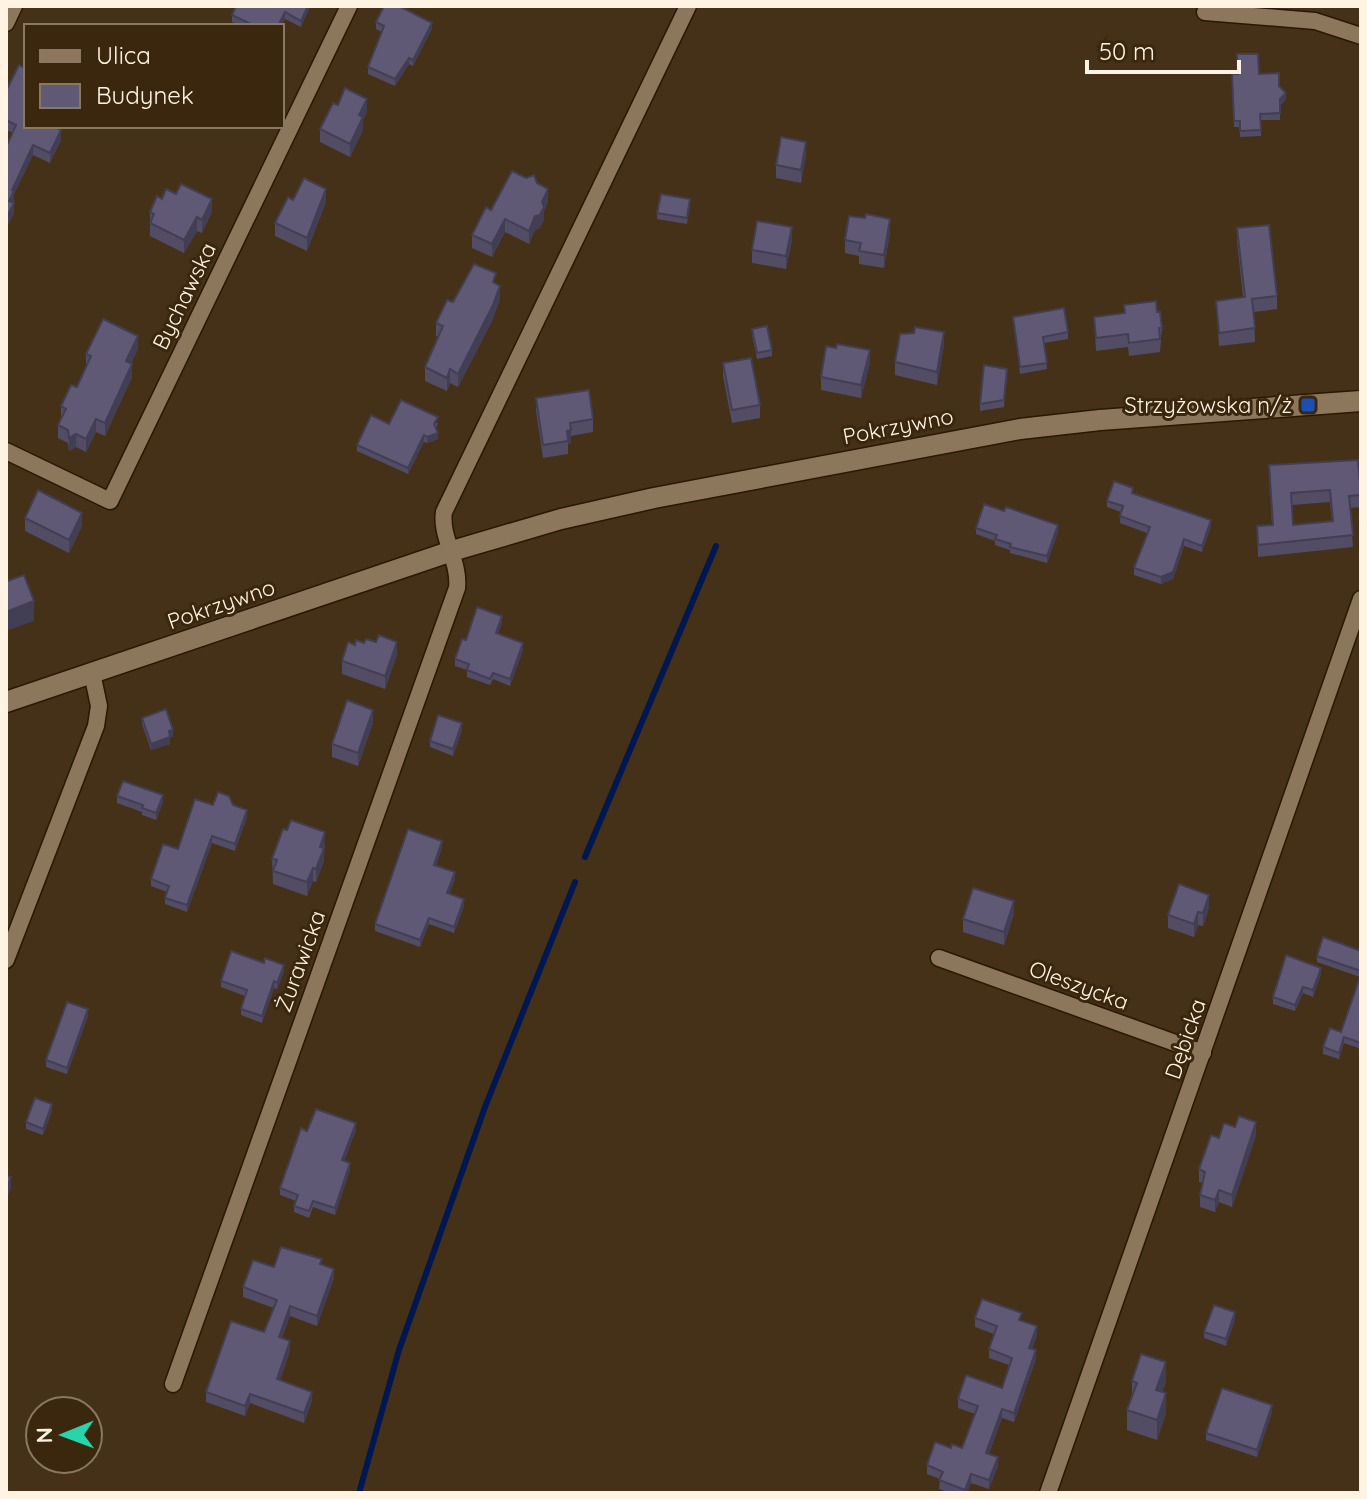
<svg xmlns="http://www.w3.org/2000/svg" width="1367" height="1499" font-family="Quicksand,sans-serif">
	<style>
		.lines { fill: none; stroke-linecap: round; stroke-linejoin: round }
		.stream { stroke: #001751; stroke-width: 6 }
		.minor-casing { stroke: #2a1801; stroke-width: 19 }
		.tertiary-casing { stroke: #2a1801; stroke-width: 23 }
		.minor { stroke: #8c775c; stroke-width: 16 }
		.tertiary { stroke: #8c775c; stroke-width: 20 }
		.wall { fill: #524d65; fill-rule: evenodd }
		.shaded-wall { fill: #423e53 }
		.building { fill: #5f5976; stroke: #423e53; stroke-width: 2; fill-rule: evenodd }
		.transit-dot { fill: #1a4fb4; stroke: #3a270e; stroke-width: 3 }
		.labels { text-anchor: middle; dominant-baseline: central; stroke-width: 6; stroke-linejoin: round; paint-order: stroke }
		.street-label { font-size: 22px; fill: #fff3e4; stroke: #3a270e }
		.poi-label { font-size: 22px; fill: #fff3e4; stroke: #3a270e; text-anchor: end }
	</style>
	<rect width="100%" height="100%" fill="#443118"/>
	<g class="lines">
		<g class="stream">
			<polyline points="585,857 716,546"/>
			<polyline points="359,1493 399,1350 485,1107 575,882"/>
		</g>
		<g class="minor-casing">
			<g id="minor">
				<polyline points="1205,12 1315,21 1361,36"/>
				<polyline points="6,23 14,6"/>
				<polyline points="6,451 110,501 349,6"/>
				<polyline points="939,958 1203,1053"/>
				<polyline points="6,960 96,726 99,706 92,673"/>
				<path d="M173 1384 457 588C460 561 440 537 444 512L688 6"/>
				<polyline points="1048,1493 1361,599"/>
			</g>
		</g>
		<g class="tertiary-casing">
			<polyline id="tertiary" points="6,702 452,551 561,519 654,498 1020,429 1100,420 1361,401"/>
		</g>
		<use href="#minor" class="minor"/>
		<use href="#tertiary" class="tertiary"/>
	</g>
	<g class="wall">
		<polygon points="310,6 301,27 285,19 281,26 241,26 232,22 232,15"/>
		<polygon points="376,22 432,29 413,66 409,64 395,86 368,74 368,67 382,32 376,29"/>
		<polygon points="1232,74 1259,74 1279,86 1286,99 1280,106 1280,120 1261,120 1261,136 1240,137 1240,127 1234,127"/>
		<polygon points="6,91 61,130 61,140 50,163 33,155 14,194 14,213 6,228 6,147 13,133 6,130"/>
		<polygon points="338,105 367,112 363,120 363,130 350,157 320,142 320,129"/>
		<polygon points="806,155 801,183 776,178 776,165"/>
		<polygon points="537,183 548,202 544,211 544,220 540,228 535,230 529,244 505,232 492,257 472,248 472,235 491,210"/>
		<polygon points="162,199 212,212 202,233 197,231 184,253 150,236 150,212"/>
		<polygon points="293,200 326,202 307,251 275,236 275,223"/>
		<polygon points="690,205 687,224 657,219 657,213"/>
		<polygon points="1237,228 1277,296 1277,309 1254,312 1255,342 1219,346 1216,301 1243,297 1237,241"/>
		<polygon points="890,232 884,268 859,264 859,256 845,253 845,240"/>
		<polygon points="792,240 786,269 752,263 752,250"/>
		<polygon points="496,284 500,299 492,321 458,387 450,383 447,391 425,381 425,367 438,337 436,336 436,323 453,302"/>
		<polygon points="1124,305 1157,312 1162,328 1160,352 1129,356 1128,347 1096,351 1094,317 1124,313"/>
		<polygon points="1013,317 1068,332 1068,339 1044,343 1047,369 1020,374"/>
		<polygon points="752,329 772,350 772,356 757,359 752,335"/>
		<polygon points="944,345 937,385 895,375 895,362"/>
		<polygon points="138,349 131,363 132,377 105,436 96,432 86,452 76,447 69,451 68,443 58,438 58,425 61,420 61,406 77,387 86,367 86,354"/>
		<polygon points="723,363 760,405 760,418 732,423 723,376"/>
		<polygon points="870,363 861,398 821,390 821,377"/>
		<polygon points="1007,375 1004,407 980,411 980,404"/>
		<polygon points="536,398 593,419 593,432 571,436 571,443 568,444 568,454 543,458 536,411"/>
		<polygon points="438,423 436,428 438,439 427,443 424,442 408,474 357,451 357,445 389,424"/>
		<path d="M1269 465 1361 495V507L1350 508 1353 547 1258 557 1257 526 1272 525ZM1330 502 1332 521 1293 525 1292 505Z"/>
		<polygon points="1133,493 1211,526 1202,552 1184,546 1173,579 1161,584 1134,575 1134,568 1147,533 1120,523 1121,512 1107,507 1107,501"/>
		<polygon points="25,518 82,526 69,553 25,531"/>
		<polygon points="976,528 1058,532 1047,563 1010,553 1010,550 995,545 995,541 976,534"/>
		<polygon points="502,623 498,634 523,650 510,686 493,679 490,685 467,677 467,670 455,666 455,659 466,640"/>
		<polygon points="376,642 397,655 385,689 342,674 342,661 355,645"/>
		<polygon points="142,718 173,737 170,737 170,744 151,750 142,724"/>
		<polygon points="373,723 358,766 332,757 332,744"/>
		<polygon points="462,730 453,756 430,747 430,741"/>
		<polygon points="117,796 163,802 156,820 142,815 142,812 117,803"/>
		<polygon points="233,805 247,817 235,851 212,843 187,912 165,904 165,898 167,892 151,886 151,879 178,849"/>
		<polygon points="325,845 324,850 324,861 316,882 313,881 307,896 273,884 272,859"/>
		<polygon points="442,848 436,865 455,879 449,894 464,906 454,933 429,924 420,947 375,931 375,924"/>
		<polygon points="1209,908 1203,926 1198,925 1194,937 1168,928 1168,915"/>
		<polygon points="1014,914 1004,945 963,932 963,919"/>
		<polygon points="1361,951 1361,1049 1344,1043 1339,1059 1323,1054 1323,1047 1341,1032 1360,977 1317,962 1317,956"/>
		<polygon points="284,971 277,989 274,988 262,1023 241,1015 241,1009 245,996 221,987 221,981"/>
		<polygon points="1321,974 1313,997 1303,993 1295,1011 1273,1004 1273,997"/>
		<polygon points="88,1016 67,1074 46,1067 46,1060"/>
		<polygon points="52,1111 43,1135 26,1129 26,1122"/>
		<polygon points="356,1130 344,1161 350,1170 335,1215 313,1207 309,1218 294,1212 294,1206 296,1201 280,1195 280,1188 307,1131"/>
		<polygon points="1256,1135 1232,1207 1219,1202 1215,1212 1200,1207 1200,1195 1203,1183 1199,1182 1199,1169 1219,1138"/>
		<polygon points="322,1265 334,1278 317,1326 290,1316 282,1338 290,1351 280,1380 312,1401 304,1423 250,1403 245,1416 206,1402 206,1392 264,1332 274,1308 243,1297 243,1287 274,1267"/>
		<polygon points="975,1318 1022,1321 1037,1335 1032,1349 1036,1359 1014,1422 1002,1418 989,1454 998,1466 989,1489 971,1483 967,1493 950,1493 939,1489 940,1479 927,1474 927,1465 951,1448 962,1448 975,1414 958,1408 958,1399 1002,1388 1009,1365 989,1358 989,1349 994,1334 975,1327"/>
		<polygon points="1235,1319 1226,1346 1204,1338 1204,1332"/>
		<polygon points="1132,1381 1166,1382 1162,1392 1166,1413 1157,1440 1127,1430 1127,1410 1132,1397"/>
		<polygon points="1272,1412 1257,1457 1206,1440 1206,1433"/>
	</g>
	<g class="shaded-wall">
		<polygon points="308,6 310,6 310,8 301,27 301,21"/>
		<polygon points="285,12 285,19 281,26 278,26"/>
		<polygon points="432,23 432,29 413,66 413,60"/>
		<polygon points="409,58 409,64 395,86 395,79"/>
		<polygon points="1286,93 1286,99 1280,106 1280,99"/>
		<polygon points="367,99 367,112 363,120 363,130 350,157 350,144 359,115"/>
		<polygon points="61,130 61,140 50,163 50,153"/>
		<polygon points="806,142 806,155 801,183 801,170"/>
		<polygon points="33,145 33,155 14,194 14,200 9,211 9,201 12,190"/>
		<polygon points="326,189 326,202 307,251 307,238"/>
		<polygon points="548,189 548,202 544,211 544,220 540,228 535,230 529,244 529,231"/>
		<polygon points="212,199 212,212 202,233 202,220"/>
		<polygon points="14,203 14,213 6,228 6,219"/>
		<polygon points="197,217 197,231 184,253 184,240"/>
		<polygon points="505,219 505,232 492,257 492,244"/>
		<polygon points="890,219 890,232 884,268 884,255"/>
		<polygon points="792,227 792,240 786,269 786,256"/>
		<polygon points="500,286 500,299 492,321 458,387 458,374"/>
		<polygon points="944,332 944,345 937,385 937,372"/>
		<polygon points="138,336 138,349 126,374 126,361"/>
		<polygon points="870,350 870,363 861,398 861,385"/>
		<polygon points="132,364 132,377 105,436 105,423"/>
		<polygon points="450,369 450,383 447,391 447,378"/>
		<polygon points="96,419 96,432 86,452 86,439"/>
		<polygon points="571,430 571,443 568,444 567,431"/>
		<polygon points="438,433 438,439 427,443 427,437"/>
		<polygon points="76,434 76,447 69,451 69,438"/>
		<polygon points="424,435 424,442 408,474 408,468"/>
		<polygon points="82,513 82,526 69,553 69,540"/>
		<polygon points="1211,520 1211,526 1202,552 1202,546"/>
		<polygon points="1058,525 1058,532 1047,563 1047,556"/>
		<polygon points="1184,539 1184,546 1173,579 1161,584 1161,577"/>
		<polygon points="34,601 34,621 6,631 6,612"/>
		<polygon points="502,616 502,623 496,640 496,633"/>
		<polygon points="397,642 397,655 385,689 385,676"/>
		<polygon points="523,643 523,650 510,686 510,679"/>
		<polygon points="373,710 373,723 358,766 358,753"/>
		<polygon points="462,723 462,730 453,756 453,749"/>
		<polygon points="173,730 173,737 170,737 170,744 151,750 151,744"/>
		<polygon points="163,795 163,802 156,820 156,813"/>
		<polygon points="247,810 247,817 235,851 235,844"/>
		<polygon points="325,832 324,861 316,882 316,869 320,847"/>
		<polygon points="212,836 212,843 187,912 187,905"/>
		<polygon points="442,841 442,848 434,871 434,865"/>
		<polygon points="313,868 313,881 307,896 307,882"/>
		<polygon points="455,872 455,879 447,899 447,893"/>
		<polygon points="1209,895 1209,908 1203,926 1203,913"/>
		<polygon points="464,899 464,906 454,933 454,927"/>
		<polygon points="1014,901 1014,914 1004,945 1004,932"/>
		<polygon points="1198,912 1198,925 1194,937 1194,924"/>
		<polygon points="429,918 429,924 420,947 420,940"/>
		<polygon points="284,965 284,971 277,989 277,983"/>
		<polygon points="1321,968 1321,974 1313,997 1313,990"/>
		<polygon points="274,981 274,988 262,1023 262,1016"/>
		<polygon points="1303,987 1303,993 1295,1011 1295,1005"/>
		<polygon points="88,1009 88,1016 67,1074 67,1068"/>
		<polygon points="1344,1037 1344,1043 1339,1059 1339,1053"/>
		<polygon points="52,1104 52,1111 43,1135 43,1129"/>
		<polygon points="1256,1122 1256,1135 1232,1207 1232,1195"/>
		<polygon points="356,1123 356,1130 342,1167 342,1160"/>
		<polygon points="350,1163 350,1170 335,1215 335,1208"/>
		<polygon points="11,1177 11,1188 6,1201 6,1190"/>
		<polygon points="1219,1190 1219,1202 1215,1212 1215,1200"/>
		<polygon points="8,1219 8,1230 6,1236 6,1224"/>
		<polygon points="334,1269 334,1278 317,1326 317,1316"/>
		<polygon points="290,1306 290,1316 279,1347 279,1337"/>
		<polygon points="1235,1312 1235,1319 1226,1346 1226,1339"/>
		<polygon points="1037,1326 1037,1335 1029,1357 1029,1348"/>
		<polygon points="290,1341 290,1351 277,1389 277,1379"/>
		<polygon points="1036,1350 1036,1359 1014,1422 1014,1413"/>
		<polygon points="1166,1362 1166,1382 1156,1409 1156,1390"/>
		<polygon points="312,1392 312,1401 304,1423 304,1413"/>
		<polygon points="1166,1393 1166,1413 1157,1440 1157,1420"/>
		<polygon points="250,1394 250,1403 245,1416 245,1406"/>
		<polygon points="1272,1405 1272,1412 1257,1457 1257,1450"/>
		<polygon points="1002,1409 1002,1418 986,1462 986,1453"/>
		<polygon points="998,1457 998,1466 989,1489 989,1480"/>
		<polygon points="971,1474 971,1483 967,1493 965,1493"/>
	</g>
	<g class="building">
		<polygon points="236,6 308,6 301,21 285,12 278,26 255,26 232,15"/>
		<polygon points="384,6 399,6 432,23 413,60 409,58 395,79 368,67 384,26 376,22"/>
		<polygon points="1237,54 1258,54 1259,74 1279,73 1279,86 1286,93 1280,99 1280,113 1260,114 1261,130 1240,131 1240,121 1234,121 1232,74 1238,74"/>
		<polygon points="19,65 26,69 26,126 58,126 57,128 61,130 50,153 33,145 12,190 14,191 9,201 14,203 6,219 6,147 16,125 6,120 6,91"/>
		<polygon points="345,88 367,99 359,115 363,117 350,144 320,129 333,103 338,105"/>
		<polygon points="781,137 806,142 801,170 776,165"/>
		<polygon points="512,171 526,178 534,175 537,183 548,189 542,202 544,207 540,215 535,216 529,231 505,219 492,244 472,235 486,207 491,210"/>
		<polygon points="304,178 326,189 307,238 275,223 288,197 293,200"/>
		<polygon points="181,184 212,199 202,220 197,217 184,240 150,223 154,214 150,212 157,196 162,199 166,189 176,194"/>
		<polygon points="661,194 690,199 687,218 657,213"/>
		<polygon points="866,214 890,219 884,255 859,251 861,243 845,240 849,216 865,218"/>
		<polygon points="757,221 792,227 786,256 752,250"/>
		<polygon points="1269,225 1277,296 1252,299 1255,328 1219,333 1216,301 1245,297 1237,228"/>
		<polygon points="474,264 496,273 493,282 500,286 492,307 458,374 450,369 447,378 425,367 443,326 436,323 447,300 453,302"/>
		<polygon points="1156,301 1157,312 1160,312 1162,328 1159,328 1160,339 1129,343 1128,334 1096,338 1094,317 1125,313 1124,305"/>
		<polygon points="1064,308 1068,332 1043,337 1047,363 1020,367 1013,317"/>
		<polygon points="103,319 138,336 126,361 132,364 105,423 96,419 86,439 76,434 69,438 68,430 58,425 66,409 61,406 71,385 77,387 91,356 86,354"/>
		<polygon points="767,326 772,350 757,353 752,329"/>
		<polygon points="915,327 944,332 937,372 895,362 900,334 914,333"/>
		<polygon points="837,344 870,350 861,385 821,377 826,346 836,348"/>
		<polygon points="751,358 760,405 732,410 723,363"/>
		<polygon points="984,365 1007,369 1004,400 980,404"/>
		<polygon points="589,390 593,419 570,423 571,430 567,431 568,441 543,445 536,398"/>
		<polygon points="401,400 438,417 434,424 438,433 427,437 424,435 408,468 357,445 371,415 389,424"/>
		<path d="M1358 460 1361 495 1349 496 1353 535 1258 545 1257 526 1273 525 1269 465ZM1330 490 1333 521 1293 525 1291 493Z"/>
		<polygon points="1114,481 1133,488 1132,493 1211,520 1202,546 1184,539 1173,572 1161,577 1134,568 1150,527 1120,516 1123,506 1107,501"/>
		<polygon points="38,490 82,513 69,540 25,518"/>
		<polygon points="984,504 1004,511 1006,507 1058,525 1047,556 1010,547 1011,544 995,539 997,535 976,528"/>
		<polygon points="24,575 34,601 6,612 6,577 8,581"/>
		<polygon points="477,607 502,616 496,633 523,643 510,679 493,673 490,679 467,670 469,664 455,659 462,639 466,640"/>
		<polygon points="379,635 397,642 385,676 342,661 348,642 355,645 356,640 364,643 366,639 376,642"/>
		<polygon points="347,700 373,710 358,753 332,744"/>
		<polygon points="166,709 173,730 169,731 170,737 151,744 142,718"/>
		<polygon points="438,715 462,723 453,749 430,741"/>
		<polygon points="123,781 163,795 156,813 142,808 143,805 117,796"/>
		<polygon points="218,792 229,796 233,805 247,810 235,844 212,836 187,905 165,898 169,886 151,879 163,844 178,849 195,799 213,805"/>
		<polygon points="291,820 325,832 320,847 324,848 316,869 313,868 307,882 273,871 277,860 272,859 283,829 287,830"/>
		<polygon points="408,829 442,841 434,865 455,872 447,893 464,899 454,927 429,918 420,940 375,924"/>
		<polygon points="1179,884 1209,895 1203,913 1198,912 1194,924 1168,915"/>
		<polygon points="973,888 1014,901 1004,932 963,919"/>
		<polygon points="1323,937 1361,951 1361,971 1317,956"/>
		<polygon points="231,951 264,963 265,958 284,965 277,983 274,981 262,1016 241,1009 247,990 221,981"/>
		<polygon points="1286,955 1321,968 1313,990 1303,987 1295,1005 1273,997"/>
		<polygon points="1361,974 1361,1043 1344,1037 1339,1053 1323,1047 1330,1028 1341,1032"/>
		<polygon points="67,1002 88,1009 67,1068 46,1060"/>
		<polygon points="35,1098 52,1104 43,1129 26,1122"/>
		<polygon points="316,1109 356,1123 342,1160 350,1163 335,1208 313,1201 309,1211 294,1206 298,1195 280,1188 301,1128 307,1131"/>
		<polygon points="1239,1116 1256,1122 1232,1195 1219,1190 1215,1200 1200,1195 1205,1172 1199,1169 1211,1135 1219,1138 1224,1123 1235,1127"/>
		<polygon points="6,1176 11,1177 6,1190"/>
		<polygon points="281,1247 322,1259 320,1264 334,1269 317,1316 290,1306 279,1337 290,1341 277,1379 312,1392 304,1413 250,1394 245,1406 206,1392 231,1321 264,1332 277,1300 243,1287 253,1260 274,1267"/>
		<polygon points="982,1299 1022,1313 1019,1320 1037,1326 1029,1348 1036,1350 1014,1413 1002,1409 986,1453 998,1457 989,1480 971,1474 965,1490 939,1480 943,1472 927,1465 935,1442 951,1448 952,1444 962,1448 978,1406 958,1399 966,1375 1002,1388 1012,1358 989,1349 997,1326 975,1318"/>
		<polygon points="1214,1305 1235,1312 1226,1339 1204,1332"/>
		<polygon points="1141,1354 1166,1362 1156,1390 1166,1393 1157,1420 1127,1410 1137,1383 1132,1381"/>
		<polygon points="1222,1388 1272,1405 1257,1450 1206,1433"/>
	</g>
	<rect class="transit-dot" x="1300" y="397" width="16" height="16" rx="4"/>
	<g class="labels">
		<g class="street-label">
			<text transform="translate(184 296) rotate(-64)">Bychawska</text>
			<text transform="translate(898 426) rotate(-11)">Pokrzywno</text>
			<text transform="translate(221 604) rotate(-19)">Pokrzywno</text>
			<text transform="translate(300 961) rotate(-70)">Żurawicka</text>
			<text transform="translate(1079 985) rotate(20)">Oleszycka</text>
			<text transform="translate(1185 1039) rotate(-71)">Dębicka</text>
		</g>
		<g class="poi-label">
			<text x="1292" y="405">Strzyżowska n/ż</text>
		</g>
	</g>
	<rect width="1367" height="1499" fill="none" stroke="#fff3e4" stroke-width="16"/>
	<rect x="24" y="24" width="260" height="104" fill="#3a270e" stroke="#897964" stroke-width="2"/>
	<rect x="40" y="50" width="40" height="12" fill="#8c775c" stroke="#897964" stroke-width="2"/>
	<text x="96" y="64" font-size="24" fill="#fff3e4">Ulica</text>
	<rect x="40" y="84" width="40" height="24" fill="#5f5976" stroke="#897964" stroke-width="2"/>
	<text x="96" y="104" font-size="24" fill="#fff3e4">Budynek</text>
	<g transform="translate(64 1435) rotate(269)"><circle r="38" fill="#3a270e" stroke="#897964" stroke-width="2"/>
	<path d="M0-6L14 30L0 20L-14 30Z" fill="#27d5ad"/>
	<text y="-12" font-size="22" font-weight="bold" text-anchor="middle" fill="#fff3e4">N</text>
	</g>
	<path d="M1087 60v12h152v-12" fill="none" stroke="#fff3e4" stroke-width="4"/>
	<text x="1099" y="60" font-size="24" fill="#fff3e4" stroke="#3a270e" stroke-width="6" paint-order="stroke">50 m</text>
</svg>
